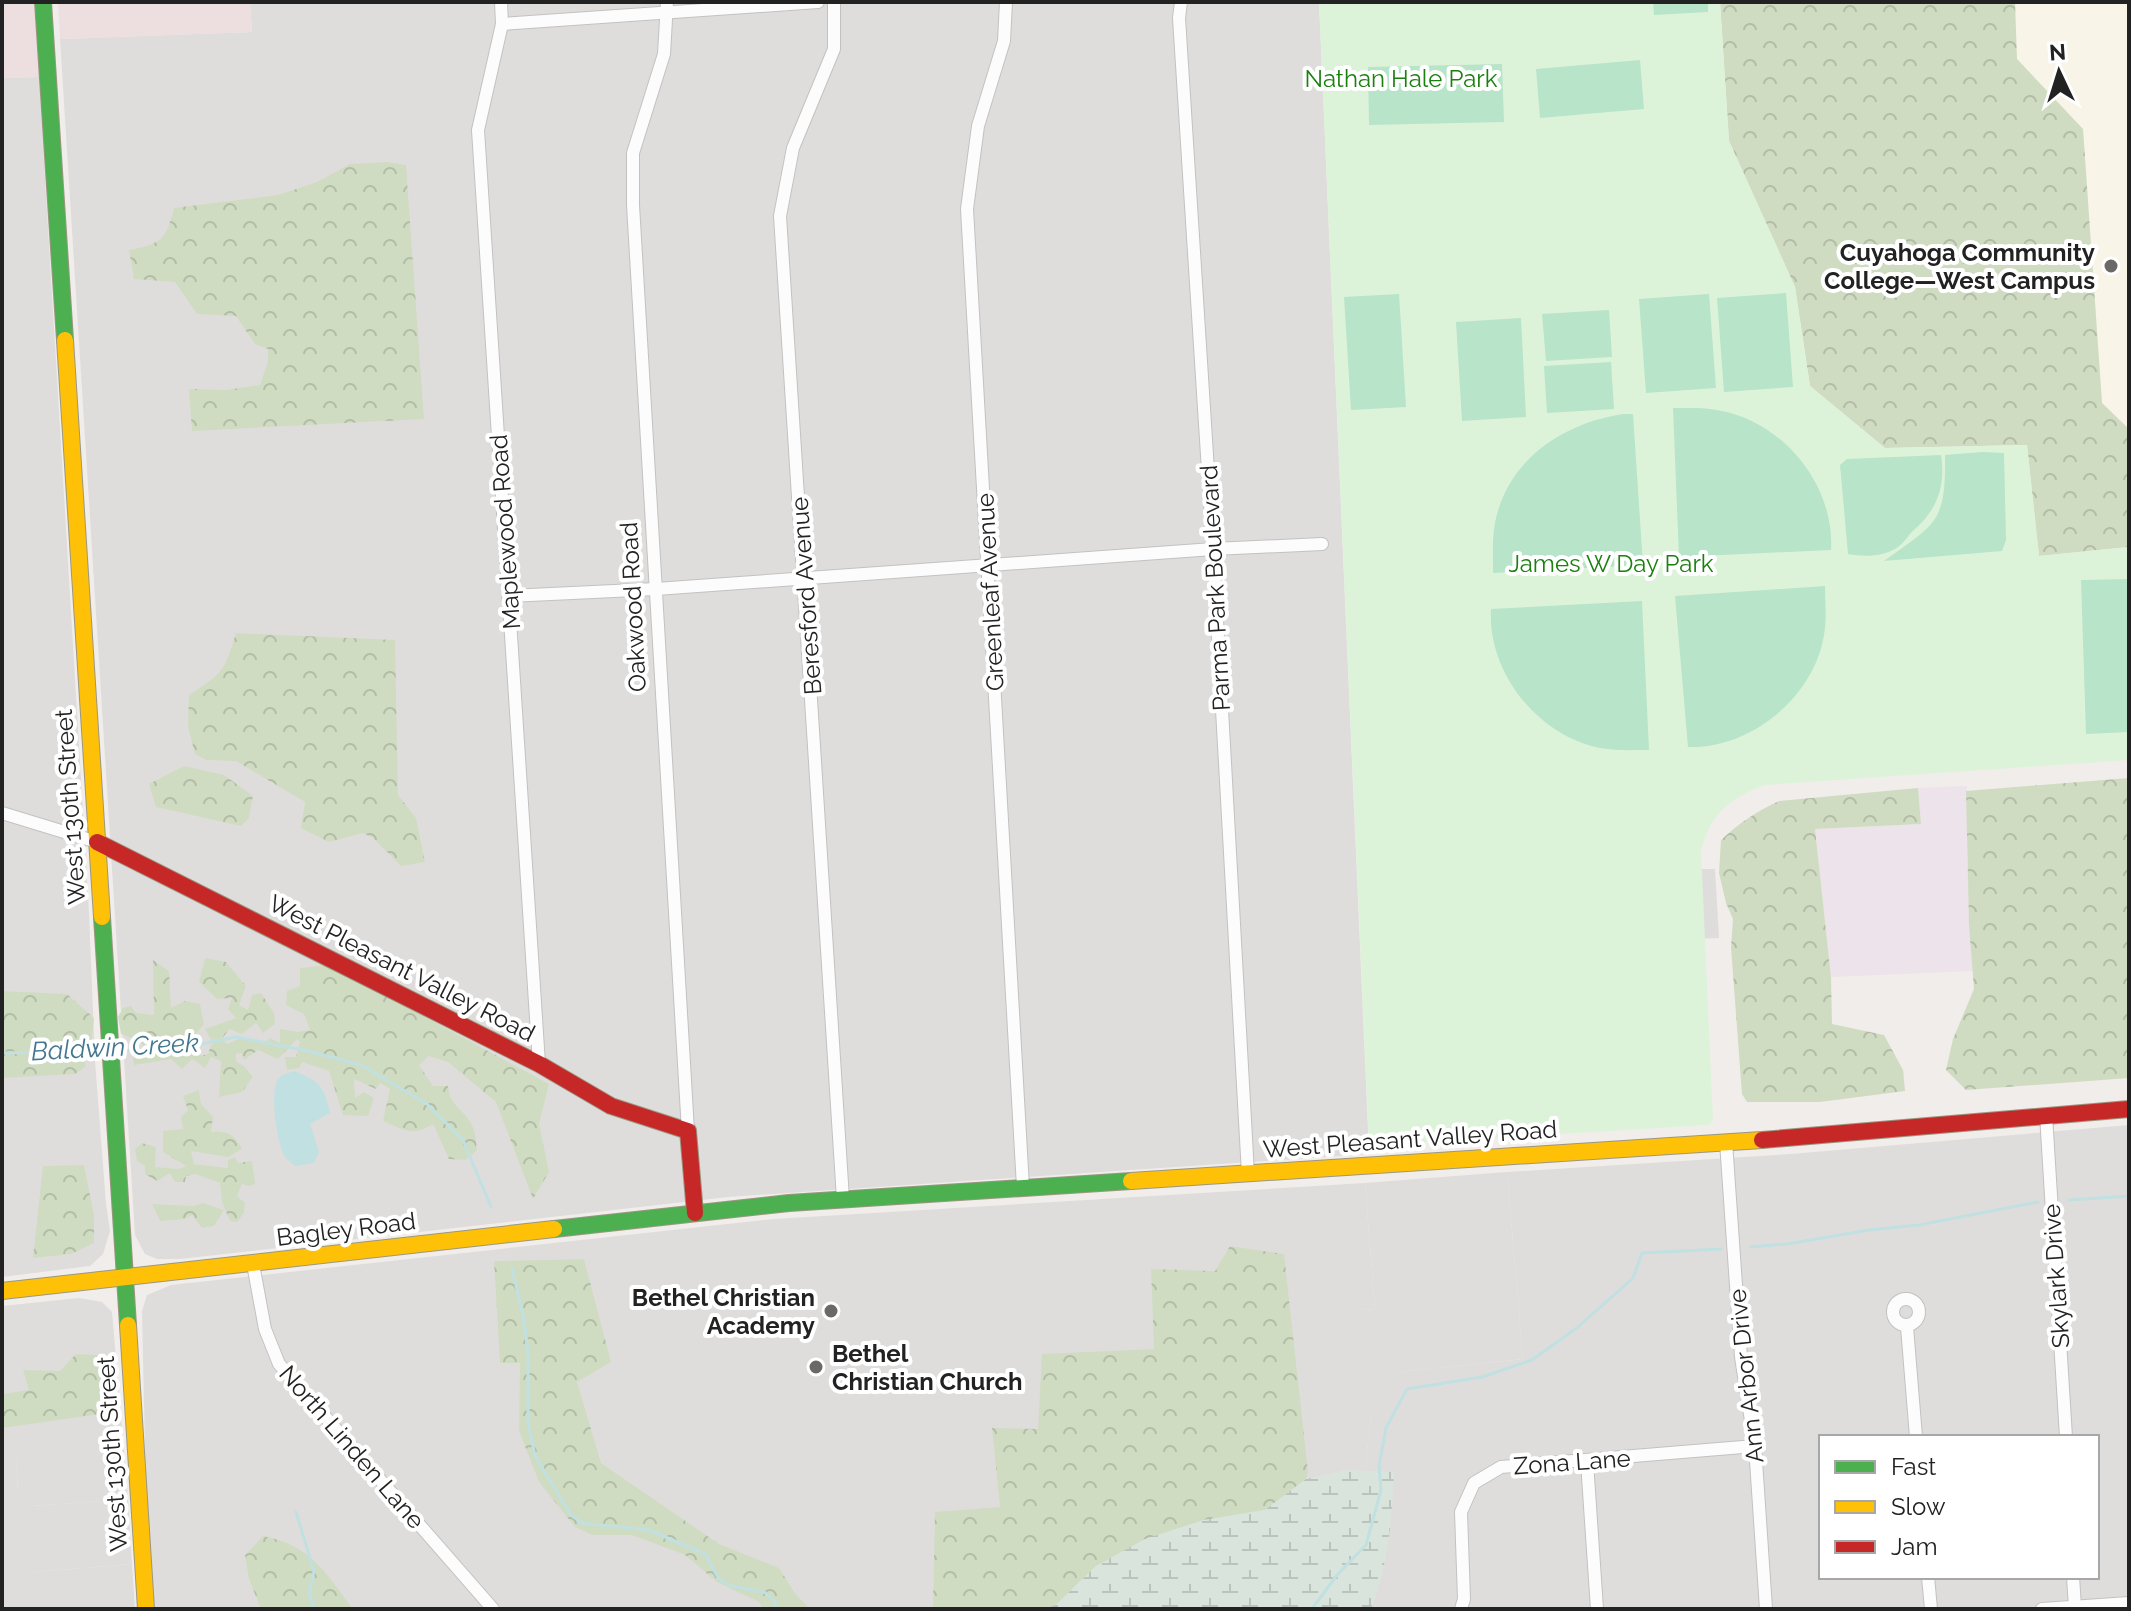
<svg xmlns="http://www.w3.org/2000/svg" width="2131" height="1611" font-family="Raleway,sans-serif">
	<style>
		.residential { fill: #dfdddc; fill-rule: evenodd }
		.commercial { fill: #eddfdf }
		.industrial { fill: #ede3ea }
		.education { fill: #f8f4e8 }
		.religious { fill: #dedddc }
		.forest { fill: url(#forest-crowns) }
		.wetland { fill: url(#wetland-marsh) }
		.park { fill: #ddf3d9 }
		.pitch { fill: #b8e4c9 }
		.water { fill: #c0e0e1 }
		.lines { fill: none; stroke-linecap: round; stroke-linejoin: round }
		.stream { stroke: #c0e0e1; stroke-width: 3 }
		.street-casing { stroke: #c3c2c1; stroke-width: 14 }
		.fast-casing { stroke: #9b9782; stroke-width: 18 }
		.slow-casing { stroke: #9b9782; stroke-width: 18 }
		.jam-casing { stroke: #9b9782; stroke-width: 18 }
		.street { stroke: #fdfcfc; stroke-width: 12 }
		.fast { stroke: #4caf50; stroke-width: 16 }
		.slow { stroke: #ffc107; stroke-width: 16 }
		.jam { stroke: #c62828; stroke-width: 16 }
		.poi-dot { fill: #6a6968; stroke: #fff; stroke-width: 3 }
		.labels { text-anchor: middle; dominant-baseline: central; stroke-width: 8; stroke-linejoin: round; paint-order: stroke }
		.park-label { font-size: 24px; fill: #1b8010; stroke: #fff }
		.poi-label { font-size: 24px; font-weight: bold; fill: #222; stroke: #fff; text-anchor: end }
		.street-label { font-size: 24px; fill: #222; stroke: #fff }
		.water-label { font-size: 26px; font-style: italic; fill: #43778f; stroke: #fff }
	</style>
	<defs>
		<pattern id="forest-crowns" width="20" height="18" patternUnits="userSpaceOnUse" patternTransform="scale(2)"><rect width="20" height="18" fill="#d0dcc2"/><path d="M2 6a3 3 0 1 1 6 0M12 15a3 3 0 1 1 6 0" fill="none" stroke="#b2bca6"/></pattern>
		<pattern id="wetland-marsh" width="20" height="14" patternUnits="userSpaceOnUse" patternTransform="scale(2)"><rect width="20" height="14" fill="#d9e5dc"/><path d="M1 5h8M5 5V1M11 12h8M15 12V8" fill="none" stroke="#bac4bc"/></pattern>
	</defs>
	<rect width="100%" height="100%" fill="#f0edeb"/>
	<g class="residential">
		<polygon points="250,2 1319,2 1369,1154 728,1197 180,1259 157,1259 145,1254 135,1235 60,39 252,32"/>
		<polygon points="39,77 89,913 95,1061 106,1204 110,1231 103,1254 90,1266 2,1277 2,78"/>
		<path d="M2129 1125V1609H152L147 1541 142 1311 147 1295 171 1285 774 1219 1365 1183 1375 1309 1289 1315 1365 1469 1371 1418 1397 1372 1523 1359 1507 1172 1791 1154ZM1821 1437H2097V1577H1821Z"/>
		<polygon points="79,1298 102,1302 112,1312 128,1499 33,1506 18,1491 16,1458 2,1458 2,1306"/>
		<polygon points="132,1564 135,1609 2,1609 35,1572"/>
	</g>
	<g class="commercial">
		<polygon points="2,2 34,2 39,77 2,78"/>
		<polygon points="58,2 250,2 252,32 60,39"/>
	</g>
	<polygon class="industrial" points="1967,786 1967,859 1973,971 1831,977 1815,829 1921,824 1918,788"/>
	<polygon class="education" points="2015,2 2129,2 2129,429 2102,403 2083,129 2016,59"/>
	<g class="religious">
		<polygon points="1689,869 1715,869 1719,938 1694,939"/>
		<polygon points="1507,1172 1523,1359 1398,1372 1371,1418 1365,1469 1308,1472 1289,1314 1375,1309 1365,1183"/>
		<polygon points="16,1457 18,1491 31,1491 33,1506 128,1499 132,1564 35,1572 35,1607 2,1608 2,1458"/>
	</g>
	<g class="forest">
		<polygon points="1720,2 2015,2 2017,59 2083,129 2102,403 2129,429 2129,547 2039,556 2027,445 1885,448 1810,386 1795,287 1729,141"/>
		<path d="M388 162 406 165 424 419 192 431 189 389 226 390 260 385 268 361V349L255 344 236 316 197 314 175 282 134 279 129 250C161 244 166 240 174 208L278 195 317 182 350 164Z"/>
		<path d="M236 633 395 640 398 795 416 818 425 862 401 866 373 838 363 833 329 842 301 828 305 802 236 761 206 760 195 754 188 727 189 695C223 673 224 672 236 633Z"/>
		<polygon points="184,766 224,775 253,796 249,818 241,826 156,807 149,784"/>
		<polygon points="2129,778 2129,1078 1966,1090 1946,1070 1953,1039 1974,989 1969,925 1966,791"/>
		<path d="M1918 788 1921 824 1815 829 1831 977 1832 1024 1884 1035 1903 1070 1905 1091 1820 1102H1747L1742 1094 1731 947 1733 919 1726 903 1719 873 1721 840C1738 824 1757 811 1779 801Z"/>
		<path d="M205 958 226 962 246 986 239 1005 248 1010 252 995 261 993 274 1013 275 1024 263 1033 256 1023 242 1034 229 1029 222 1039 227 1044 241 1038 264 1043 270 1038 280 1043V1029L298 1032 310 1030 304 1014 286 1005 287 991 300 986V968L329 965 549 1084 539 1124 549 1172 533 1199 496 1102 448 1062 429 1056 419 1065 433 1086H448C450 1109 467 1109 474 1130 476 1136 476 1144 477 1150L466 1160 449 1159 433 1124C412 1137 404 1130 383 1121L390 1089 380 1083 376 1089 354 1079 355 1098 364 1092 374 1098 368 1116 343 1115 329 1071 302 1062 299 1068 287 1070 285 1057H296L300 1042 297 1039 278 1059 258 1050 244 1060 241 1053 236 1054V1061L245 1067 253 1077 242 1092 219 1097 221 1061 211 1057 205 1068 192 1059 182 1069 171 1059 134 1065 132 1053H146L141 1041 121 1034 118 1017 123 1008 131 1006 136 1013 154 1015 153 960 169 971 171 1008 185 1001 200 1004 204 1024 195 1035 201 1056 208 1054 211 1045 219 1039 211 1040 205 1029 236 1018 228 1009 232 998 217 999 199 982Z"/>
		<polygon points="2,991 67,994 94,1018 90,1052 86,1053 85,1067 75,1074 2,1078"/>
		<path d="M199 1090 201 1104 213 1117 211 1132C228 1131 234 1134 242 1149L228 1157 191 1151 194 1164 228 1168V1160L235 1157 238 1163 252 1161 255 1184 249 1186 242 1184 237 1196 245 1203 244 1213 237 1222 230 1221 222 1202 220 1183 195 1174 186 1176 185 1182H175L170 1173 157 1181 145 1174V1166L137 1161 135 1149 142 1143 156 1147 155 1167 179 1169 186 1166 163 1152V1131L183 1129 181 1117 188 1110 183 1096Z"/>
		<polygon points="84,1165 94,1215 94,1243 71,1254 33,1258 43,1166"/>
		<polygon points="203,1203 224,1210 214,1226 202,1228 192,1215 185,1219 160,1221 152,1204 194,1206"/>
		<polygon points="1230,1246 1284,1254 1308,1472 1306,1479 1265,1510 1204,1520 1096,1566 1057,1604 1045,1609 933,1609 935,1512 1000,1507 992,1428 1038,1429 1042,1354 1154,1349 1151,1269 1215,1271"/>
		<polygon points="584,1259 611,1362 577,1382 601,1463 719,1544 779,1568 794,1592 810,1609 763,1609 759,1602 717,1582 685,1555 632,1535 592,1535 575,1527 539,1482 519,1431 520,1363 500,1363 494,1261"/>
		<path d="M76 1354 98 1355C110 1373 107 1393 100 1414L2 1428V1394L29 1390 23 1370 60 1371Z"/>
		<path d="M263 1536C311 1545 326 1573 353 1609H261L249 1579 245 1555Z"/>
	</g>
	<path class="wetland" d="M1346 1470 1394 1472C1392 1519 1388 1566 1371 1609H1045L1057 1604 1096 1566 1145 1539 1204 1520 1265 1510 1306 1479Z"/>
	<path class="park" d="M1319 2H1720L1729 141 1795 287 1810 386 1885 448 2027 445 2039 556 2129 547V760L1764 785C1728 800 1711 813 1701 851L1713 1121 1708 1125 1479 1139 1475 1136 1472 1138 1453 1137 1448 1141 1369 1145Z"/>
	<g class="pitch">
		<polygon points="1653,2 1708,2 1708,12 1654,15"/>
		<polygon points="1640,60 1644,109 1540,118 1536,69"/>
		<polygon points="1502,64 1504,122 1369,125 1368,67"/>
		<polygon points="1786,293 1793,387 1724,392 1717,298"/>
		<polygon points="1399,294 1406,407 1351,410 1344,297"/>
		<polygon points="1709,294 1716,388 1646,393 1639,299"/>
		<polygon points="1609,310 1612,357 1546,361 1542,314"/>
		<polygon points="1521,318 1526,417 1462,421 1456,322"/>
		<polygon points="1611,362 1614,409 1547,413 1544,366"/>
		<path d="M1673 408C1689 408 1706 407 1722 411 1784 423 1835 486 1831 550L1679 557Z"/>
		<path d="M1623 414H1633L1643 565 1493 573C1493 556 1492 540 1495 523 1507 460 1563 423 1623 414Z"/>
		<path d="M1982 452 2004 453 2006 540 2002 551 1884 561C1936 523 1946 524 1945 455Z"/>
		<path d="M1941 455C1946 485 1937 510 1915 529 1909 534 1904 543 1898 547 1884 557 1864 557 1848 554L1840 465 1847 459Z"/>
		<polygon points="2129,579 2129,732 2086,734 2081,580"/>
		<path d="M1825 586C1825 602 1827 619 1824 635 1814 697 1751 749 1688 747L1675 596Z"/>
		<path d="M1642 601 1649 750C1632 750 1616 751 1600 748 1538 736 1487 672 1491 609Z"/>
	</g>
	<path class="water" d="M295 1071C321 1083 324 1086 330 1113L310 1124 319 1152 314 1163 295 1166C293 1165 286 1158 285 1157 277 1144 269 1092 278 1079 282 1074 288 1073 295 1071Z"/>
	<g class="lines">
		<g class="stream">
			<polyline points="117,1051 176,1049 236,1037 304,1050 361,1065 427,1104 463,1140 491,1207"/>
			<polyline points="2,1053 106,1051"/>
			<polyline points="2069,1200 2129,1196"/>
			<polyline points="1750,1247 1787,1244 1869,1230 1919,1225 2038,1202"/>
			<polyline points="512,1268 523,1315 528,1351 528,1423 535,1456 571,1515 582,1523 649,1530 705,1554 719,1579 731,1586 764,1592 775,1602 776,1609"/>
			<polyline points="296,1512 314,1571 309,1594 315,1609"/>
			<polyline points="1312,1609 1337,1575 1366,1545 1381,1490 1379,1466 1386,1428 1407,1389 1482,1377 1532,1360 1578,1327 1633,1278 1642,1253 1721,1249"/>
		</g>
		<g class="street-casing">
			<g id="street">
				<polyline points="501,2 502,24 478,130 539,1064"/>
				<polyline points="667,2 664,54 633,153 633,205 688,1131"/>
				<polyline points="834,2 834,49 793,148 780,216 843,1199"/>
				<polyline points="1006,2 1004,41 978,126 967,209 1023,1187"/>
				<polyline points="1181,2 1179,18 1213,549 1248,1174"/>
				<polyline points="502,24 818,2"/>
				<polyline points="509,596 656,589 1213,549 1322,544"/>
				<polyline points="2,813 97,842"/>
				<polyline points="2046,1115 2066,1437"/>
				<polyline points="1726,1142 1741,1357 1755,1446 1766,1609"/>
				<polyline points="253,1264 265,1329 279,1364 493,1609"/>
				<circle cx="1906" cy="1312" r="13"/>
				<polyline points="1907,1327 1916,1437"/>
				<polyline points="1587,1462 1597,1609"/>
				<polyline points="1928,1577 1931,1609"/>
				<polyline points="2073,1577 2075,1607"/>
				<polyline points="1461,1609 1464,1599 1461,1512 1474,1483 1501,1467 1755,1446"/>
				<polyline points="2042,1609 2129,1603"/>
			</g>
		</g>
		<g class="fast-casing">
			<g id="fast">
				<polyline points="43,2 65,340"/>
				<polyline points="102,917 128,1325"/>
				<polyline points="554,1229 789,1203 1131,1181"/>
			</g>
		</g>
		<g class="slow-casing">
			<g id="slow">
				<polyline points="65,340 102,917"/>
				<polyline points="1131,1181 1762,1140"/>
				<polyline points="2,1291 554,1229"/>
				<polyline points="128,1325 146,1609"/>
			</g>
		</g>
		<g class="jam-casing">
			<g id="jam">
				<polyline points="97,842 539,1064 611,1106 688,1131 695,1213"/>
				<polyline points="1762,1140 2129,1109"/>
			</g>
		</g>
		<use href="#street" class="street"/>
		<use href="#fast" class="fast"/>
		<use href="#slow" class="slow"/>
		<use href="#jam" class="jam"/>
	</g>
	<g class="poi-dot">
		<circle cx="2111" cy="266" r="8"/>
		<circle cx="831" cy="1311" r="8"/>
		<circle cx="816" cy="1367" r="8"/>
	</g>
	<g class="labels">
		<g class="park-label">
			<text x="1401" y="78">Nathan Hale Park</text>
			<text x="1611" y="563">James W Day Park</text>
		</g>
		<g class="poi-label">
			<text x="2095" y="252">Cuyahoga Community<tspan x="2095" dy="28">College—West Campus</tspan></text>
			<text x="815" y="1297">Bethel Christian<tspan x="815" dy="28">Academy</tspan></text>
			<text x="832" y="1353" text-anchor="start">Bethel<tspan x="832" dy="28">Christian Church</tspan></text>
		</g>
		<g class="street-label">
			<text transform="translate(505 532) rotate(-94)">Maplewood Road</text>
			<text transform="translate(1215 588) rotate(-93)">Parma Park Boulevard</text>
			<text transform="translate(990 592) rotate(-93)">Greenleaf Avenue</text>
			<text transform="translate(806 596) rotate(-94)">Beresford Avenue</text>
			<text transform="translate(633 607) rotate(-93)">Oakwood Road</text>
			<text transform="translate(70 807) rotate(-94)">West 130th Street</text>
			<text transform="translate(402 968) rotate(27)">West Pleasant Valley Road</text>
			<text transform="translate(1410 1139) rotate(-4)">West Pleasant Valley Road</text>
			<text transform="translate(346 1229) rotate(-7)">Bagley Road</text>
			<text transform="translate(2056 1276) rotate(-94)">Skylark Drive</text>
			<text transform="translate(1746 1376) rotate(-96)">Ann Arbor Drive</text>
			<text transform="translate(352 1447) rotate(49)">North Linden Lane</text>
			<text transform="translate(112 1454) rotate(-94)">West 130th Street</text>
			<text transform="translate(1572 1462) rotate(-4)">Zona Lane</text>
		</g>
		<g class="water-label">
			<text transform="translate(115 1047) rotate(-3)">Baldwin Creek</text>
		</g>
	</g>
	<rect width="2131" height="1611" fill="none" stroke="#222222" stroke-width="8"/>
	<rect x="1819" y="1435" width="280" height="144" fill="#ffffff" stroke="#a7a7a7" stroke-width="2"/>
	<rect x="1835" y="1461" width="40" height="12" fill="#4caf50" stroke="#a7a7a7" stroke-width="2"/>
	<text x="1891" y="1475" font-size="24" fill="#222222">Fast</text>
	<rect x="1835" y="1501" width="40" height="12" fill="#ffc107" stroke="#a7a7a7" stroke-width="2"/>
	<text x="1891" y="1515" font-size="24" fill="#222222">Slow</text>
	<rect x="1835" y="1541" width="40" height="12" fill="#c62828" stroke="#a7a7a7" stroke-width="2"/>
	<text x="1891" y="1555" font-size="24" fill="#222222">Jam</text>
	<g transform="translate(2059 72) rotate(356)" stroke="#ffffff" stroke-width="6" paint-order="stroke">
	<path d="M0-6L14 30L0 20L-14 30Z" fill="#222222"/>
	<text y="-12" font-size="22" font-weight="bold" text-anchor="middle" fill="#222222">N</text>
	</g>
</svg>
